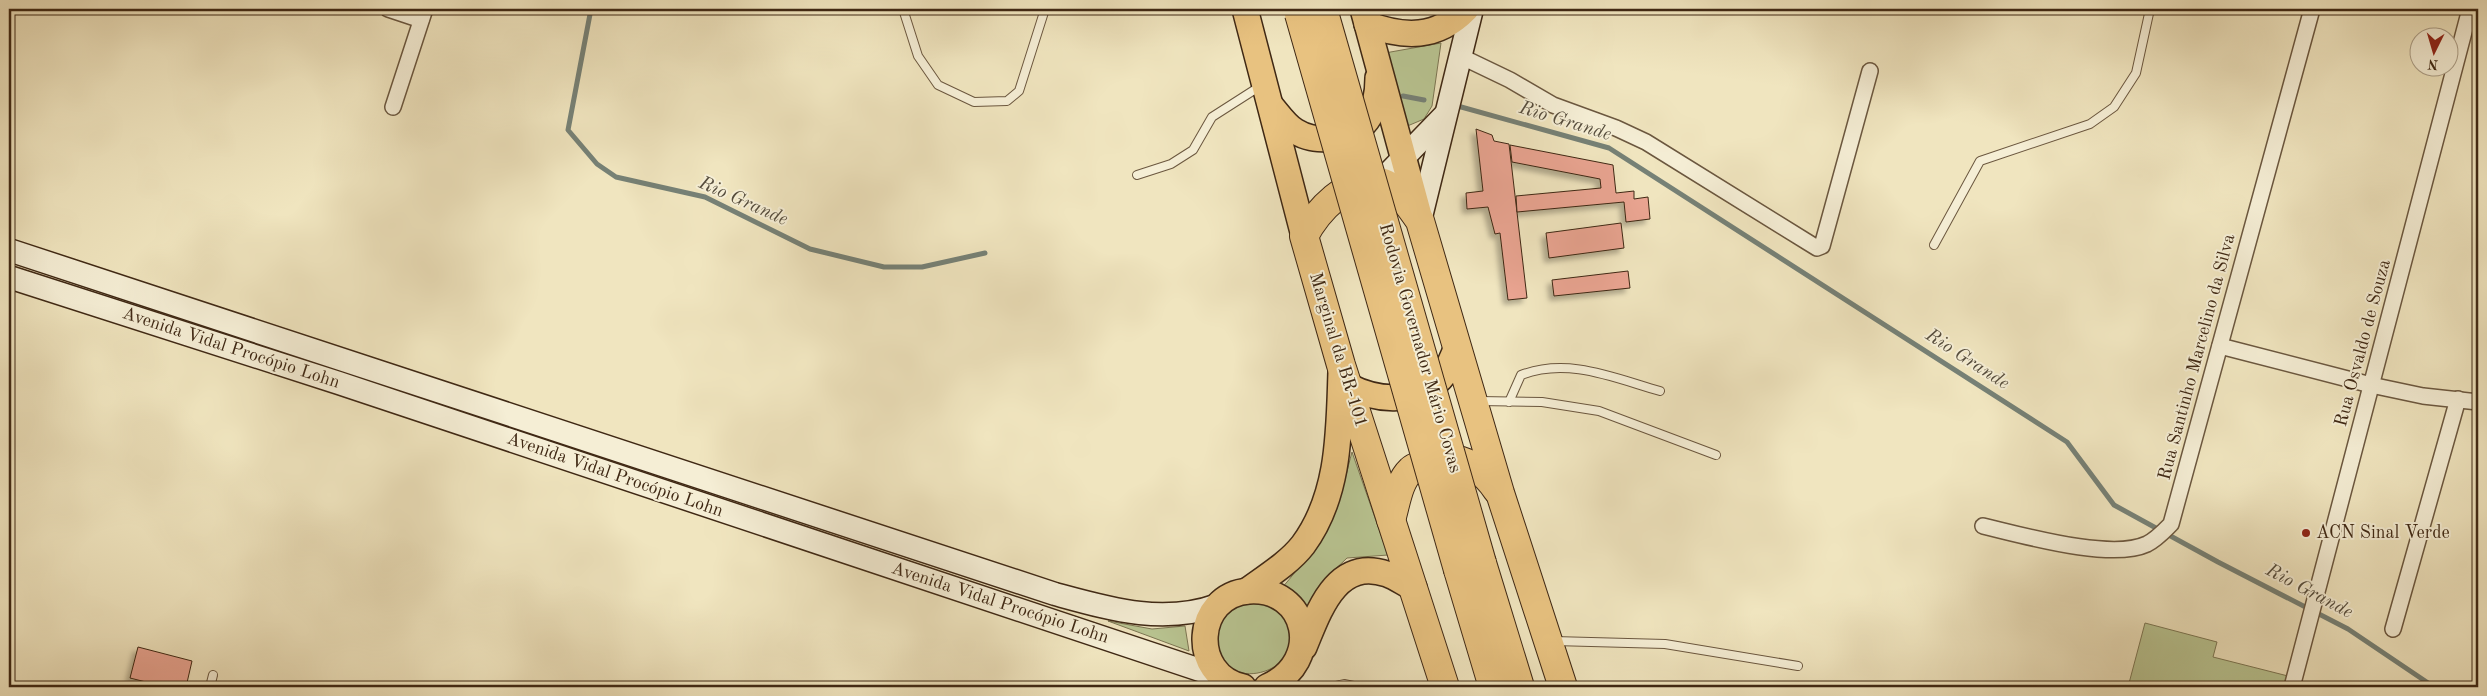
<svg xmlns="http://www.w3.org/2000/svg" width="2487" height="696" font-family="'Old Standard TT',serif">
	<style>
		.green { fill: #b9c592; stroke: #7c7653 }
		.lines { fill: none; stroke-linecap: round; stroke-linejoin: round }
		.stream { stroke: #768176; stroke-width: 5 }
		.building { fill: #e9a491; stroke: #3f2814; filter: url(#shadow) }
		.lane-casing { stroke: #6b573f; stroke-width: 10 }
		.street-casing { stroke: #6b573f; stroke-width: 18 }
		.secondary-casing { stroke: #3f2814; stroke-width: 25 }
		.primary-casing { stroke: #3f2814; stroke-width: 28 }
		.highway-casing { stroke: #3f2814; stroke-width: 30 }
		.lane { stroke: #f5eed5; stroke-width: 8 }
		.street { stroke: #f5eed5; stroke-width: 15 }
		.secondary { stroke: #f5eed5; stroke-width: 22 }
		.primary { stroke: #e8c280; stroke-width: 25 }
		.highway { stroke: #e8c280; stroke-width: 28 }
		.highway-bridge-casing { stroke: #3f2814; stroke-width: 30; stroke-linecap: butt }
		.highway-bridge { stroke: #e8c280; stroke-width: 28 }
		.poi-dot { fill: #8f2418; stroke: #f5eed5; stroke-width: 2 }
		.labels { text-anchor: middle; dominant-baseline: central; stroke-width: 4; stroke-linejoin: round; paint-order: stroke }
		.street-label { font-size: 18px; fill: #3f2814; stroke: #f5eed5 }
		.poi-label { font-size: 18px; fill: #3f2814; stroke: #f5eed5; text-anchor: start }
		.water-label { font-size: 19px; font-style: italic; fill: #564d3d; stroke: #f5eed5 }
	</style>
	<defs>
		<filter id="shadow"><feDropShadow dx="-4.5" dy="4.5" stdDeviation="2.5" flood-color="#0004"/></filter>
	</defs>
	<rect width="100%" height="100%" fill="#f0e5bf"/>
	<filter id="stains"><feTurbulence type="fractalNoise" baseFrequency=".004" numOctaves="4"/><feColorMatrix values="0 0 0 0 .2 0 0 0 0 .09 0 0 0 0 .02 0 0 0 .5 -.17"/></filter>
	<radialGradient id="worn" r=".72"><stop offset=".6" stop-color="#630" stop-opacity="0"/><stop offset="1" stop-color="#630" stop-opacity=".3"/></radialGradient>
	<g class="green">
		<polygon points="1441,43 1432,106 1424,119 1405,127 1385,53"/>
		<path d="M1352 452 1388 555 1347 558 1322 582 1306 611 1281 589C1303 564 1321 538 1335 508 1343 491 1347 470 1352 452Z"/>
		<path d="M1241 602C1249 602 1263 601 1271 605 1278 608 1283 615 1286 621 1313 668 1231 696 1216 651 1214 643 1217 629 1218 621Z"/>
		<polygon points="1108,621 1152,629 1185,626 1189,651"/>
		<polygon points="2145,623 2217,642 2213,657 2288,676 2285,687 2128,687"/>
	</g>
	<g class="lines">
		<g class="stream">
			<polyline points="591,9 568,130 597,164 616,177 705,197 810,249 884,267 922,267 985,253"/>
			<polyline points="1403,96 1424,100"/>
			<polyline points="1454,105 1609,148 2067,442 2114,505 2218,562 2348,629 2434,687"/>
		</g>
	</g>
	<g class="building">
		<polygon points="1476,129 1492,135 1494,141 1509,144 1527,298 1508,300 1500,233 1495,234 1488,207 1467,209 1466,193 1483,191"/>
		<polygon points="1510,145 1613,165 1616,193 1634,191 1634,199 1648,197 1650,219 1626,222 1624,202 1517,212 1516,196 1601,188 1600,179 1512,162"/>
		<polygon points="1621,223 1624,248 1549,258 1546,233"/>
		<polygon points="1628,271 1630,288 1554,296 1552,280"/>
		<polygon points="138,647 192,661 186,687 166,687 130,678"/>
	</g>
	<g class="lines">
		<g class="lane-casing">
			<g id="lane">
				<polyline points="903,9 918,56 938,85 974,102 1007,101 1019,91 1045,9"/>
				<polyline points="1137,175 1171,164 1193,150 1212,117 1262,85"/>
				<polyline points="1934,245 1980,161 2090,124 2114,107 2136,73 2150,9"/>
				<polyline points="1479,401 1542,402 1599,411 1716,455"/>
				<path d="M1509 402 1521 375C1568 357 1614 378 1660 391"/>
				<polyline points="1554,641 1665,644 1798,666"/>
				<polyline points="210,687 213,675"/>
				<polyline points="1331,687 1344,684 1358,687"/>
			</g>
		</g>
		<g class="street-casing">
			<g id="street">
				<polyline points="388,9 421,20"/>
				<polyline points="1460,56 1510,80 1553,105 1616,128 1646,142 1817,248 1822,246 1870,71"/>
				<polyline points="393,107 425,9"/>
				<polyline points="2220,346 2371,385 2423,396 2478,402"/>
				<path d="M1983 526C2022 535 2111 561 2147 544 2157 539 2164 531 2171 524L2312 9"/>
				<polyline points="2393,629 2458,399"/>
				<polyline points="2292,687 2470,9"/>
			</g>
		</g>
		<g class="secondary-casing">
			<g id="secondary">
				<polyline points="1380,182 1444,116"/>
				<polyline points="1420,221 1472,9"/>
				<path d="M9 250 1055 594C1110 609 1163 625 1218 605"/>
				<polyline points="9,277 339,383 1221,677"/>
			</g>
		</g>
		<g class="primary-casing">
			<g id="primary">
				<polyline points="1245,9 1304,236"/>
				<polyline points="1363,9 1420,219"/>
				<path d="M1367 24C1404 38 1437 39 1466 9"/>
				<path d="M1271 106C1278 114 1286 126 1295 131 1306 138 1316 139 1328 139 1365 137 1378 111 1378 78"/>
				<path d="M1348 386C1377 401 1412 404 1438 381 1448 372 1452 358 1457 347"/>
				<path d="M1247 591C1266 577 1289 563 1303 545 1340 495 1339 431 1341 372"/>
				<path d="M1304 647C1319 611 1336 557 1387 574 1396 577 1405 584 1414 588"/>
				<path d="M1243 687C1189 675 1194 595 1249 591 1307 587 1325 661 1267 687"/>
			</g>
		</g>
		<g class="highway-casing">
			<g id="highway">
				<path d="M1391 520C1396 504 1398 482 1411 470 1414 467 1420 465 1425 463 1455 451 1480 465 1497 490"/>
				<polyline points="1482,563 1520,687"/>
				<polyline points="1458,570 1493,687"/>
				<path d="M1445 687 1341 365 1304 236C1317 211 1347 178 1379 182 1395 184 1412 209 1420 221L1500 493 1563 687"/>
			</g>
		</g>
		<use href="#lane" class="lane"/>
		<use href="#street" class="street"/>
		<use href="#secondary" class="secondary"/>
		<use href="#primary" class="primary"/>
		<use href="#highway" class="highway"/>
		<g class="highway-bridge-casing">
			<g id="highway-bridge">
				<polyline points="1323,9 1482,563"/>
				<polyline points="1299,14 1458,570"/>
			</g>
		</g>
		<use href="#highway-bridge" class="highway-bridge"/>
	</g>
	<circle class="poi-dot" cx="2306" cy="533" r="5"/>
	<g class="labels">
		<g class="street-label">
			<text transform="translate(2363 343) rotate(-75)">Rua Osvaldo de Souza</text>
			<text transform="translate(231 348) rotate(18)">Avenida Vidal Procópio Lohn</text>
			<text transform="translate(1420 348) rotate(74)">Rodovia Governador Mário Covas</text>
			<text transform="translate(1338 350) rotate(73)">Marginal da BR-101</text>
			<text transform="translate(2197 357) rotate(-75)">Rua Santinho Marcelino da Silva</text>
			<text transform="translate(615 475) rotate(19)">Avenida Vidal Procópio Lohn</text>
			<text transform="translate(1000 603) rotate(18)">Avenida Vidal Procópio Lohn</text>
		</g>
		<g class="poi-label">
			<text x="2316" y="533">ACN Sinal Verde</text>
		</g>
		<g class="water-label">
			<text transform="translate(1565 122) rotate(17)">Rio Grande</text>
			<text transform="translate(743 202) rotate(24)">Rio Grande</text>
			<text transform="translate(1967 360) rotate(33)">Rio Grande</text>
			<text transform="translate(2309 592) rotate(28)">Rio Grande</text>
		</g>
	</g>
	<rect width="2487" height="696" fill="none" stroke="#f0e5bf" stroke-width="30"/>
	<rect x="10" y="10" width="2467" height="676" fill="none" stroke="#3f2814" stroke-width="2.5"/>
	<rect x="15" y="15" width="2457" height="666" fill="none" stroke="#3f2814"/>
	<g transform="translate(2434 52) rotate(185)"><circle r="24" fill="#f5eed5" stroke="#ac9f88"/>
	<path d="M0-4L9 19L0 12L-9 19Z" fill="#8f2418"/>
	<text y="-8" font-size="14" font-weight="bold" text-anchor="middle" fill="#3f2814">N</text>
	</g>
	<rect width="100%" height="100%" filter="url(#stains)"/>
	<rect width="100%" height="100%" fill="url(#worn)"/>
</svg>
